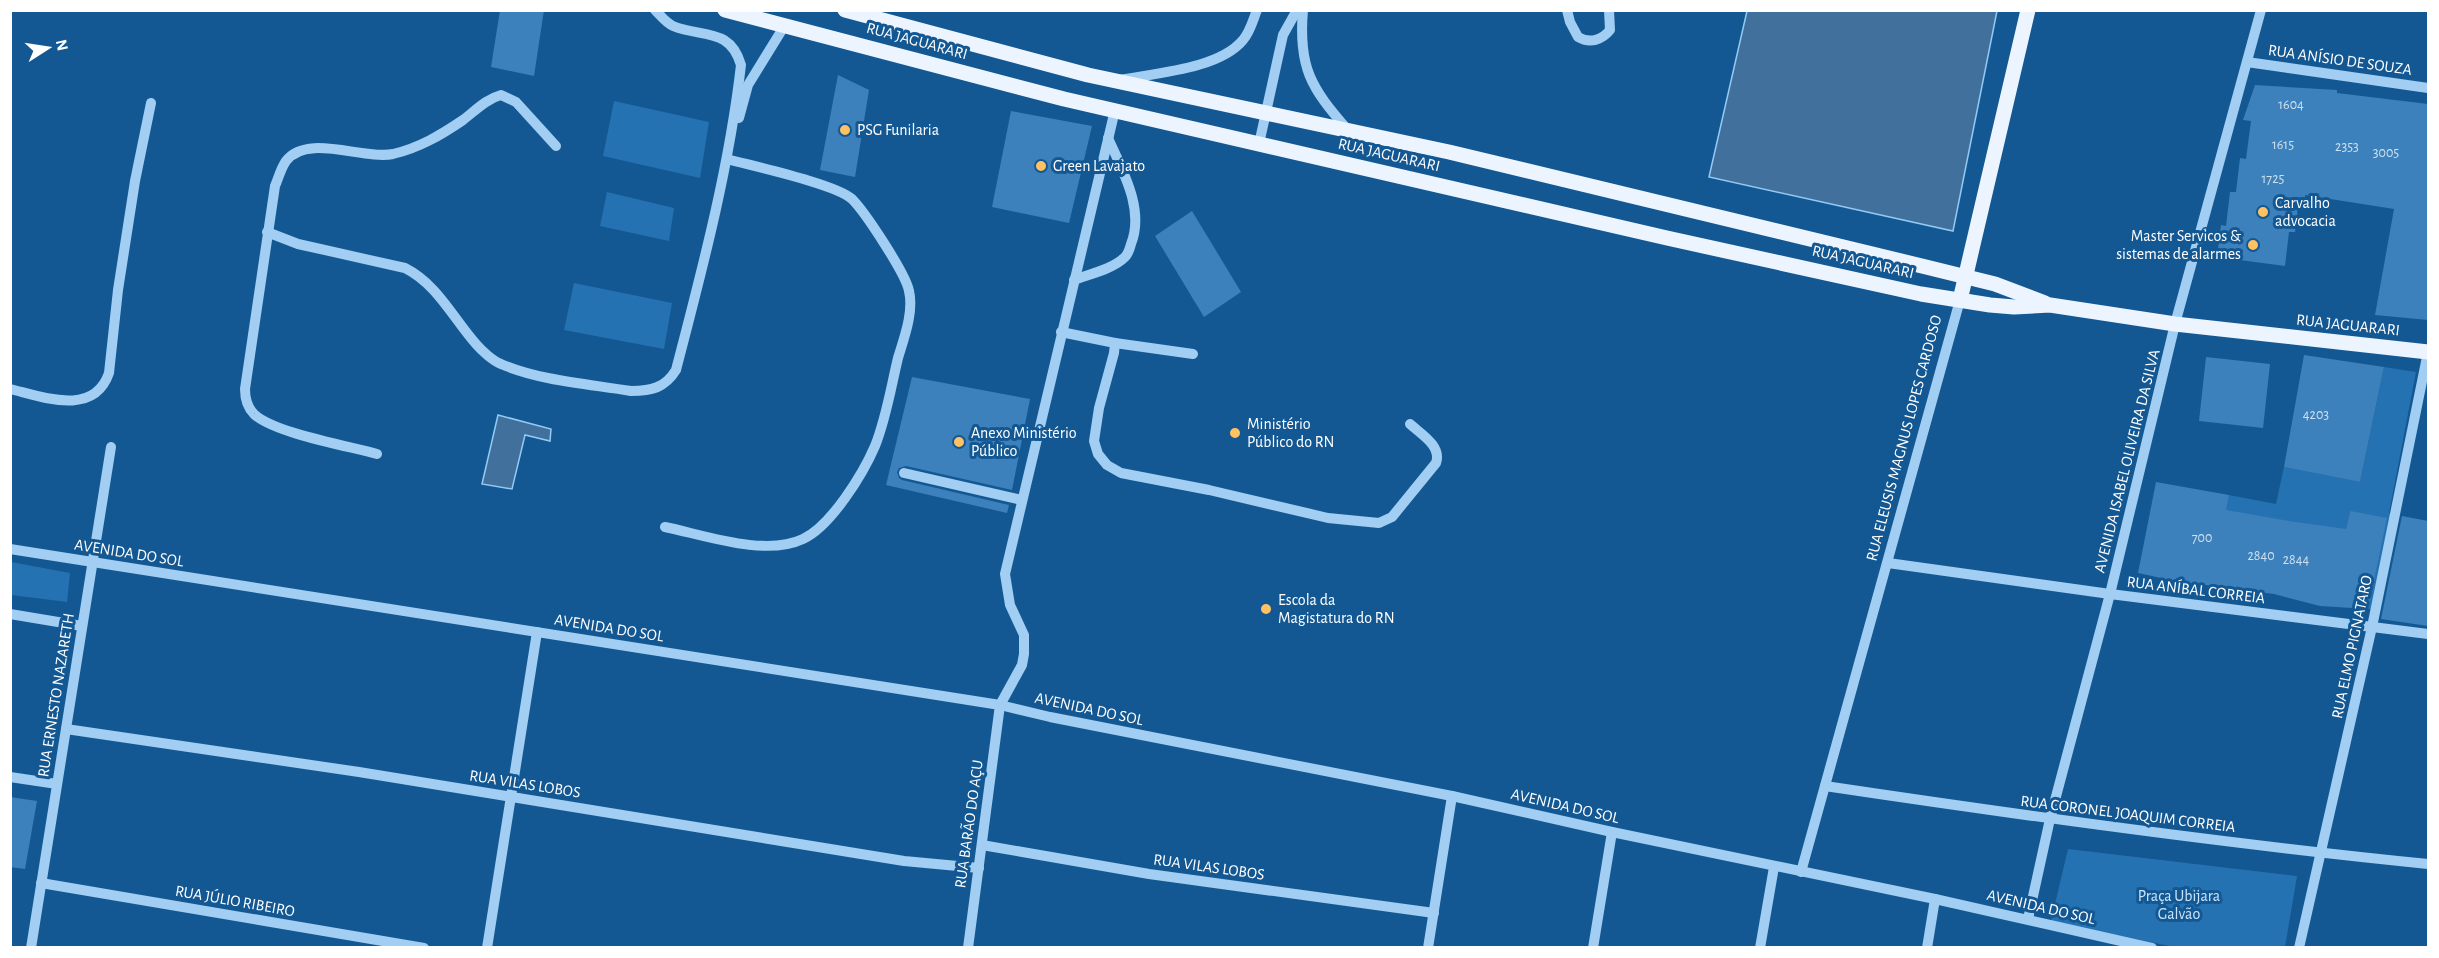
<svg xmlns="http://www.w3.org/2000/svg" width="2439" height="958" font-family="'Alegreya Sans',sans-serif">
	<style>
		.green { fill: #2572b2 }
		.water { fill: #40709b; stroke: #93caf5; stroke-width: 1.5 }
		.building { fill: #3c81bb }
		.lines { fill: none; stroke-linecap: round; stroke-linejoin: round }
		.minor { stroke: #a1cef2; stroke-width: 10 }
		.major { stroke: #ecf5ff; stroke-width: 15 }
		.poi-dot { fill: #ffc262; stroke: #135893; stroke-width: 2 }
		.labels { text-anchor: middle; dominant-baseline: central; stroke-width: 6; stroke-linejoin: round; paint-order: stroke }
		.number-label { font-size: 14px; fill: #cee0ee }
		.street-label { font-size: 16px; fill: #fff; stroke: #135893 }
		.poi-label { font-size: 16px; fill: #fff; stroke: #135893; text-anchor: start }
		.park-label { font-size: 16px; fill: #c9e5fd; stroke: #135893 }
	</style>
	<rect width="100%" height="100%" fill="#135893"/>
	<g class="green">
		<polygon points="614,101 709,122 700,178 603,156"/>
		<polygon points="607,192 674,208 669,241 600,226"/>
		<polygon points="574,283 672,303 664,349 564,330"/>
		<polygon points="2384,367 2416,372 2389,513 2395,516 2374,610 2364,608 2350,511 2329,606 2302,601 2320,526 2250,515 2234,590 2208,586 2229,495 2276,504 2284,467 2360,482"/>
		<polygon points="11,562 70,573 67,602 11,595"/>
		<polygon points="2068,849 2297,876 2285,947 2174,947 2051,921"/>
	</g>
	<g class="water">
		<polygon points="1747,11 1997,11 1953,231 1709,177"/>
		<polygon points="498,415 551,429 550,441 525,435 512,489 482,484"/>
	</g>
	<g class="building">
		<polygon points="500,10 544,10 534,76 491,67"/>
		<polygon points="838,75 869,90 855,177 820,170"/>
		<polygon points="2255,85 2337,90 2337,93 2428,104 2428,320 2375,315 2394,209 2305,195 2305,199 2299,198 2295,232 2289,232 2285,266 2217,257 2221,225 2226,226 2230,192 2236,192 2240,158 2246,159 2251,121 2243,120"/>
		<polygon points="1011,111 1092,126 1069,223 992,207"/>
		<polygon points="1192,211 1241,292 1204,317 1155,236"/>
		<polygon points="2304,355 2384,367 2360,482 2284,467"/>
		<polygon points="2206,357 2270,364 2263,428 2199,421"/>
		<polygon points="912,377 1030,399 1012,490 906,466 899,468 897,472 899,478 902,480 1009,505 1007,513 886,485"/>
		<polygon points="2156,482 2229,495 2226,510 2289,521 2346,529 2350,511 2387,518 2368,609 2320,606 2274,594 2175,581 2138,573"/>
		<polygon points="2402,516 2428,521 2428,626 2381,619"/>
		<polygon points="10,797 37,801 25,869 10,867"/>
	</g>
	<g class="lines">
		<g class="minor">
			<path d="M1303 10C1298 67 1311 88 1347 129"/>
			<path d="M1567 10 1570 22 1578 37C1590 44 1602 40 1610 30L1609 10"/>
			<polyline points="2247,62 2428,88"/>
			<path d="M1120 80C1156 73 1219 69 1243 40 1250 32 1253 20 1257 10"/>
			<polyline points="739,118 748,85 785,25"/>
			<polyline points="1259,144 1283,35 1297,10"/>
			<path d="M267 232 298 244 405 268C437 284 453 318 476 344 482 351 493 361 501 364 541 381 589 384 631 391 651 391 665 388 676 370 702 270 729 169 741 65 730 27 702 38 673 26 666 23 660 15 655 10"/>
			<path d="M1074 280C1090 274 1113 269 1125 257 1128 254 1130 248 1131 244 1145 209 1122 170 1108 138"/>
			<path d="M1061 332 1115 343 1114 353 1099 408 1094 441 1098 454 1107 465 1121 473 1209 490 1328 518 1379 523 1392 517 1436 463C1442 446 1421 434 1410 424"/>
			<polyline points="1115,343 1193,354"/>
			<path d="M10 389C43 397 94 417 109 373L118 290 135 181 151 103"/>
			<path d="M377 454C348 446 274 433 254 414 247 407 245 398 245 389L275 186C278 179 281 168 286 161 307 133 363 160 393 154 419 148 441 135 463 120 475 111 486 99 501 95L516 102 556 146"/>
			<polyline points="904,473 1022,500"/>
			<path d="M665 527C704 535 765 557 803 539 831 526 863 474 875 446 886 419 891 387 898 358 904 338 914 312 909 291 906 274 865 212 852 199 836 184 752 166 727 159"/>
			<polyline points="10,549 1000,705 1050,717 1452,796 1612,832 1935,899 2152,948"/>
			<polyline points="1888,563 2110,594 2428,634"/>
			<polyline points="10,614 82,626"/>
			<polyline points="66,729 359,772 904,861 979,868"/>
			<polyline points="10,777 57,784"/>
			<path d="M1825 786C2026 816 2227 844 2428 864"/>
			<polyline points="982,845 1149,874 1434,913"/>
			<polyline points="1801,872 1960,300"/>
			<polyline points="41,883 424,948"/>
			<polyline points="2028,919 2050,819 2110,594 2175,324 2261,10"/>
			<polyline points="31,948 111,447"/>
			<polyline points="487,948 537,632"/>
			<polyline points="968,948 1000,705 1022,665 1024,654 1024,635 1010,605 1005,574 1115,110"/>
			<polyline points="1428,948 1452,796"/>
			<polyline points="1593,948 1612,832"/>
			<polyline points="1760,948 1774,867"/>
			<polyline points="1927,948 1935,899"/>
			<polyline points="2299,948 2372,627 2428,352"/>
		</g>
		<g class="major">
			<polyline points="725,10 1064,99 1667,238 1921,294 1990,305 2014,307 2050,305 2175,324 2428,352"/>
			<polyline points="845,10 1088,75 1449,152 1926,267 1995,284 2045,303"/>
			<polyline points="1960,300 2028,10"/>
		</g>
	</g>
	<g class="poi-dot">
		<circle cx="845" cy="130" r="6"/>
		<circle cx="1041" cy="166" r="6"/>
		<circle cx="2263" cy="212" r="6"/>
		<circle cx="2253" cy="245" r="6"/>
		<circle cx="1235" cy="433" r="6"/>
		<circle cx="959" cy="442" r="6"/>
		<circle cx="1266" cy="609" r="6"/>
	</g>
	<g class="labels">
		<g class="number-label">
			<text x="2291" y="105">1604</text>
			<text x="2283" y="145">1615</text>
			<text x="2347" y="147">2353</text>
			<text x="2386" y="153">3005</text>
			<text x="2273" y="179">1725</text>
			<text x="2316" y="415">4203</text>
			<text x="2202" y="538">700</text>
			<text x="2261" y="556">2840</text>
			<text x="2296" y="560">2844</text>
		</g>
		<g class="street-label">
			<text transform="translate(917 41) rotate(15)">RUA JAGUARARI</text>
			<text transform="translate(2340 60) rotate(8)">RUA ANÍSIO DE SOUZA</text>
			<text transform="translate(1389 155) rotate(13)">RUA JAGUARARI</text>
			<text transform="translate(1863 262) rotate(13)">RUA JAGUARARI</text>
			<text transform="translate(2348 325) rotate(6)">RUA JAGUARARI</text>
			<text transform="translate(1904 438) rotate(-75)">RUA ELEUSIS MAGNUS LOPES CARDOSO</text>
			<text transform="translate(2127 461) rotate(-76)">AVENIDA ISABEL OLIVEIRA DA SILVA</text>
			<text transform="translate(129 553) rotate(9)">AVENIDA DO SOL</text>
			<text transform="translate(2196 590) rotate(7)">RUA ANÍBAL CORREIA</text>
			<text transform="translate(609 628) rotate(9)">AVENIDA DO SOL</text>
			<text transform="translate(2352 647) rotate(-78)">RUA ELMO PIGNATARO</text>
			<text transform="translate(56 695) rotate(-81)">RUA ERNESTO NAZARETH</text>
			<text transform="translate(1089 709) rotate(12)">AVENIDA DO SOL</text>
			<text transform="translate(525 784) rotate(9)">RUA VILAS LOBOS</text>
			<text transform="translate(1565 806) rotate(13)">AVENIDA DO SOL</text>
			<text transform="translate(2128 814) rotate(7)">RUA CORONEL JOAQUIM CORREIA</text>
			<text transform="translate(969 824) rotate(-82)">RUA BARÃO DO AÇU</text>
			<text transform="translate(1209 867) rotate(8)">RUA VILAS LOBOS</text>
			<text transform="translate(235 901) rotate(10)">RUA JÚLIO RIBEIRO</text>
			<text transform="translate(2041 907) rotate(13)">AVENIDA DO SOL</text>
		</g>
		<g class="poi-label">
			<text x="857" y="130">PSG Funilaria</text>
			<text x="1053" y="166">Green Lavajato</text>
			<text x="2275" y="203">Carvalho<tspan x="2275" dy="18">advocacia</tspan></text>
			<text x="2241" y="236" text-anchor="end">Master Servicos &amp;<tspan x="2241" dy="18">sistemas de alarmes</tspan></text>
			<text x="1247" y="424">Ministério<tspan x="1247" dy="18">Público do RN</tspan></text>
			<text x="971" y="433">Anexo Ministério<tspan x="971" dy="18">Público</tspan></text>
			<text x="1278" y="600">Escola da<tspan x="1278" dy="18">Magistatura do RN</tspan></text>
		</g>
		<g class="park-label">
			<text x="2179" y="896">Praça Ubijara<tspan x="2179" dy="18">Galvão</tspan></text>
		</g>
	</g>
	<rect width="2439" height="958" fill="none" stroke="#ffffff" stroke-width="24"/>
	<g transform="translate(48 48) rotate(78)" stroke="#135893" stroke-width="4.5" paint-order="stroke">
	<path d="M0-4.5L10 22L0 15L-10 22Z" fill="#ffffff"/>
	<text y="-9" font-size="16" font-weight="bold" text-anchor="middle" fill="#ffffff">N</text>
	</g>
</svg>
